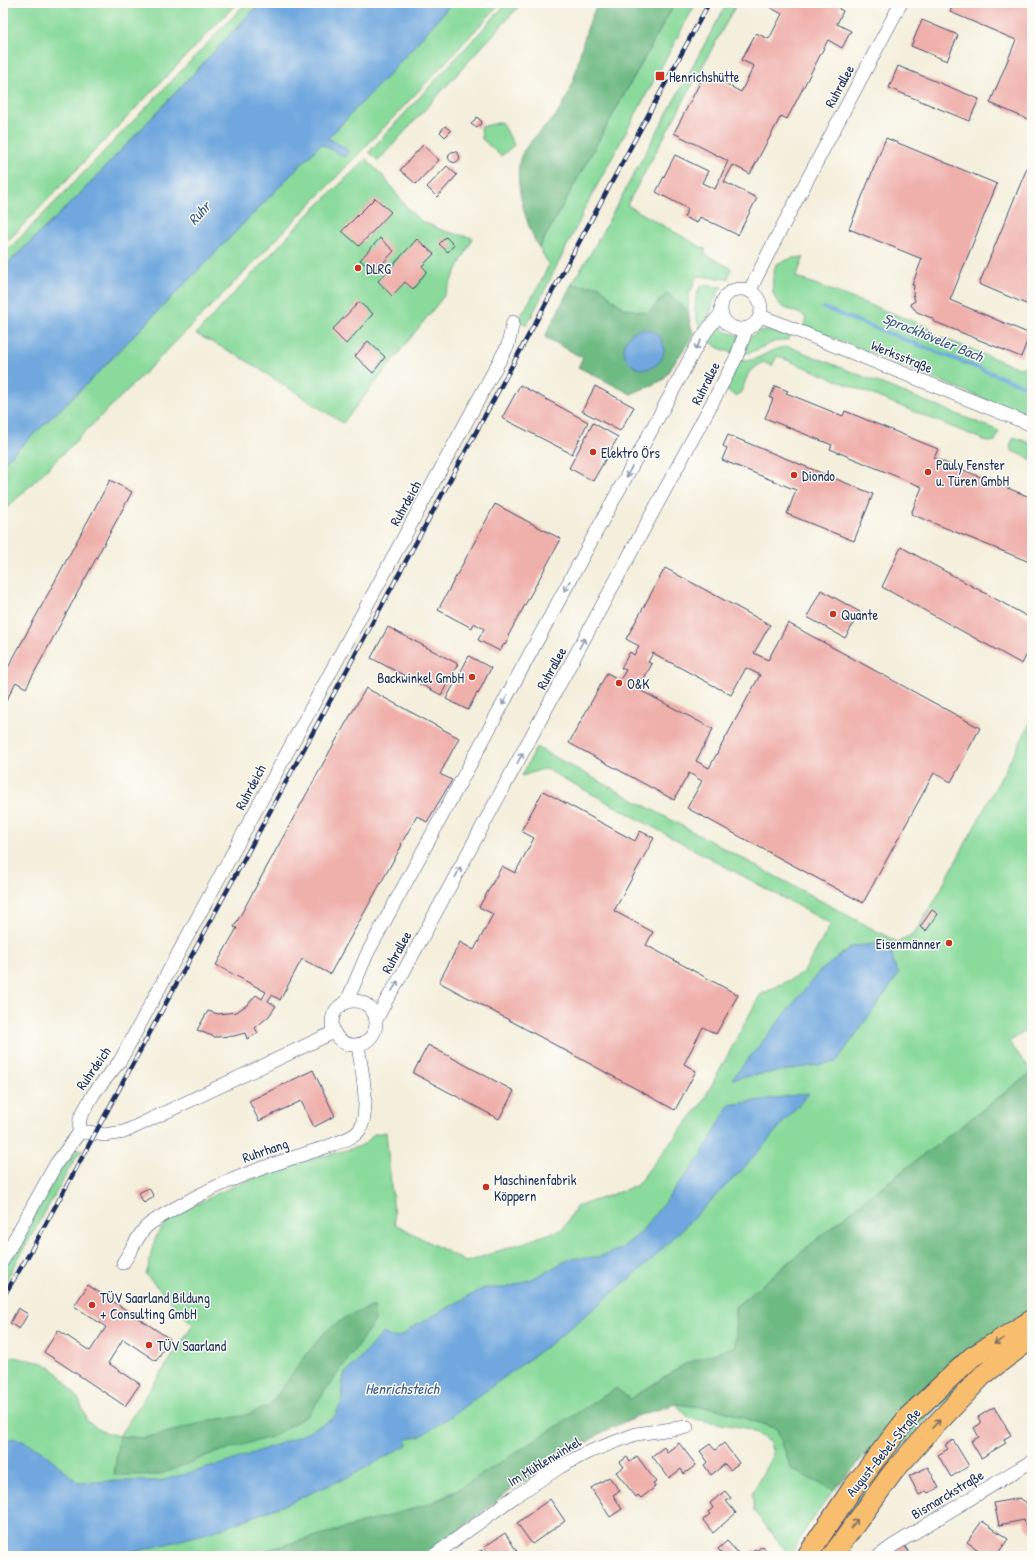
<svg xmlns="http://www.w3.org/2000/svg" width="1035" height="1559" font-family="'Patrick Hand',sans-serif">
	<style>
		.green { fill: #89da9b; stroke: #52847c }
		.forest { fill: #6eba83; stroke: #447470 }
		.water { fill: #6fa7de; stroke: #456b9e }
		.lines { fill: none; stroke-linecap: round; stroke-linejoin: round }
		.stream { stroke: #6fa7de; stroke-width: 4 }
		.building { fill: #efafaa; fill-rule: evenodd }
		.street-casing { stroke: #3c4c71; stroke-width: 14 }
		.primary-casing { stroke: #3c4c71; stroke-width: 22 }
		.street { stroke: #fff; stroke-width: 13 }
		.primary { stroke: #f9be6d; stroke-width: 20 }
		.rail-casing { stroke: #1b2f5e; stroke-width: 4.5 }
		.rail { stroke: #fdfcf7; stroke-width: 3; stroke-dasharray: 9; stroke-linecap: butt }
		.oneway { stroke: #8d97ae }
		.oneway2 { stroke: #7f6f65 }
		.poi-dot { fill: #c8321e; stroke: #fdfcf7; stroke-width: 1.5 }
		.labels { text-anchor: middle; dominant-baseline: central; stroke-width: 3; stroke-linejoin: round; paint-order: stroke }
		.poi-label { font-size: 14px; fill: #1b2f5e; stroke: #fdfcf7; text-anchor: start }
		.street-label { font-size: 14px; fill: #1b2f5e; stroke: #fdfcf7 }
		.water-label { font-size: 15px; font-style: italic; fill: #38598b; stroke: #fdfcf7 }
	</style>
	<rect width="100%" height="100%" fill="#fdfcf7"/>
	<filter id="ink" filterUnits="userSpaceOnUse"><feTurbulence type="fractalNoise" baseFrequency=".025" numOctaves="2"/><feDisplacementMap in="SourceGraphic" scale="8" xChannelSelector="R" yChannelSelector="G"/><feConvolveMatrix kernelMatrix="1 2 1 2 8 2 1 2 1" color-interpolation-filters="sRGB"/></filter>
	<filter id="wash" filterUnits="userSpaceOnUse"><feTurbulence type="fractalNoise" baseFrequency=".012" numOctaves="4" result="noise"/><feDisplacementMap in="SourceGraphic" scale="16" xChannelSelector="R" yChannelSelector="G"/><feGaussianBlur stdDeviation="0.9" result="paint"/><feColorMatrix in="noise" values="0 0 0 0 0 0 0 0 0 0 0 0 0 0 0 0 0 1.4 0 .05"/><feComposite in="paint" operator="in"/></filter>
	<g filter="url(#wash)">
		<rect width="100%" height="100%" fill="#f4efdc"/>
		<g class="green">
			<polygon points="3,3 237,3 3,246"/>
			<polygon points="246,3 260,3 78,196 3,268 3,255 67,190"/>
			<path d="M452 3H501C339 177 174 347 3 512V463L89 382 321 144 346 157 348 150 328 138 392 71Z"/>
			<polygon points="507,3 522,3 378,161 369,152"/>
			<polygon points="675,3 696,3 581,215 582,216 527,325 518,320 541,282 549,264 539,248"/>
			<polygon points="727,3 737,3 627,205 706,250 704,254 731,268 728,279 697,276 689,295 688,311 667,293 648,313 623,308 612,299 600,286 571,285 592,251"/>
			<polygon points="502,122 514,145 501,156 482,139 481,127"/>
			<polygon points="366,159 384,177 407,208 421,221 444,231 473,238 443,297 343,423 239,356 196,334 306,217"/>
			<path d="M804 257 796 277 928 327 937 336 1019 368 1032 365V418L804 326 806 317C800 313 792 311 785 308 768 299 772 279 776 264L793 258Z"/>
			<path d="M701 285 722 287C712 300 710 318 702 333 694 316 692 301 701 285Z"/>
			<polygon points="718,324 727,332 739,336 733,353 718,348 707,339"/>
			<path d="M758 331H770L791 335 788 340C770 339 760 352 741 354L748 339Z"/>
			<path d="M785 347H790L999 431 995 441 989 442 777 356 772 366 763 362 749 372 741 392 736 396 727 391 726 387 739 361C760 362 767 349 785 347Z"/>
			<polygon points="1014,437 1032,444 1032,461 1027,457 1012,451 1010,446"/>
			<path d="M1032 720V1027L1009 1042 1032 1072 866 1199 735 1307 737 1346 687 1363 630 1399 430 1504 412 1510 246 1556H3V1352L8 1356 44 1363 59 1374 79 1400 87 1421 101 1431 119 1436 193 1325 146 1275C151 1260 151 1241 161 1229 168 1220 180 1214 190 1208 242 1178 300 1162 358 1147L366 1143 374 1134 386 1132 395 1224 466 1262 563 1229 576 1207 636 1186 702 1103 760 995 803 973 831 924 548 770 543 769 522 776 536 747 899 943 905 938 913 935 935 900Z"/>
			<polygon points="78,1149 83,1150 76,1157 3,1286 3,1271 61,1169"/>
			<polygon points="996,1353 934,1412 907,1441 824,1556 819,1556 883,1460 934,1402"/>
			<polygon points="676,1404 718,1409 777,1429 792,1470 834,1490 808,1525 790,1556 754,1511 752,1494 773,1454 770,1443 758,1434 744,1428 689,1418"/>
		</g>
		<g class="forest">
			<path d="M598 3H675L539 248C527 228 510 174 523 152 530 140 541 131 551 121 560 112 567 98 571 87 574 80 575 73 577 66 582 45 588 22 598 3Z"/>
			<polygon points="571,285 600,286 612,299 623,308 648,313 667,293 688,311 691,327 694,334 663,380 631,394 578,367 583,358 545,337"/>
			<polygon points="1032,1072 1032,1308 968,1353 888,1430 834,1490 792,1470 777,1429 718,1409 676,1404 637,1416 603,1432 511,1489 428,1556 246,1556 430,1504 453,1493 616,1388 630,1399 687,1363 736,1346 735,1307 866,1199"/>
			<polygon points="374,1306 375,1321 308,1415 271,1437 214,1453 159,1475 114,1475 119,1436 144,1438 177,1430 211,1420 243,1416 269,1406 310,1350 325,1332 346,1317"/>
		</g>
		<g class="water">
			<polygon points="260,3 452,3 392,71 328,138 348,150 346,157 321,144 89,382 3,463 3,268 78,196"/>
			<circle cx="644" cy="349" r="20"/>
			<polygon points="879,943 892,948 893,963 899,974 836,1062 732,1079 819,972 851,947"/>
			<path d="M809 1093 743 1169 649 1262 604 1300 558 1338 447 1419 419 1437 406 1439 407 1445 350 1476 284 1505 215 1531 139 1551 111 1556H3V1440L16 1438 43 1451 78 1483 113 1481H160L226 1463 297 1437 333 1419 341 1404 342 1388 344 1375 383 1333C394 1340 402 1338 411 1328L484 1288H506L532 1279 570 1259 599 1257 621 1249 641 1232 701 1156 729 1105Z"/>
		</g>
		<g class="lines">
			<polyline class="stream" points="824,308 1032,389"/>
		</g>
		<g id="blocks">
			<g class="building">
				<polygon points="762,3 842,3 839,9 843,11 837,24 851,31 842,48 828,40 787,119 781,116 750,174 733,165 724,182 757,198 738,235 700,217 697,223 684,217 688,209 656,192 675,155 708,171 702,183 715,189 728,161 674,133 705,73 741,92 754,66 741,60 756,33 769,39 782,14"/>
				<polygon points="954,3 1032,3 1032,121 990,103 1016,40 950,12"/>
				<polygon points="922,20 958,35 947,61 911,46"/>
				<polygon points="898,66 979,99 969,121 889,88"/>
				<polygon points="477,117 482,122 477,128 471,124"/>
				<polygon points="445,126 451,131 445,137 440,132"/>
				<polygon points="886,138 997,184 950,300 1030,334 1021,357 933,321 934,319 917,312 910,304 915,301 913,294 914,285 912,285 922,259 849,229"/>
				<polygon points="423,145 439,160 416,184 400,170"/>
				<circle cx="454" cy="157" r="5.5"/>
				<polygon points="1032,156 1032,289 1026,304 979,284"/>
				<polygon points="447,166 457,175 437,197 427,187"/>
				<polygon points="375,198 391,212 359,246 342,231"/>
				<polygon points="446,237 454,245 448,252 439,244"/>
				<polygon points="380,238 394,251 375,272 360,260"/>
				<polygon points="417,239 434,254 422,266 427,271 413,289 405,282 392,296 378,281"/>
				<polygon points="359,302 373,314 346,344 332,330"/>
				<polygon points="368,341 385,357 373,373 355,356"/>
				<polygon points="520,385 588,422 572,454 502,418"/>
				<polygon points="595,386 634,407 620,431 582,411"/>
				<polygon points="775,386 788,391 786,393 843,416 845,411 938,449 934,458 1032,498 1032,563 911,514 922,487 830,449 832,445 765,418 773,399 770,398"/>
				<polygon points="593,423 618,437 593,481 569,468"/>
				<polygon points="728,435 873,494 854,541 787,514 796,490 722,460 727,448 723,446"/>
				<polygon points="110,480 132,492 26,688 16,682 3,707 3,675 4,675"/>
				<polygon points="495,504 561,539 508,636 509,637 505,645 504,644 500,651 478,640 484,629 474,623 472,628 438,610"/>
				<polygon points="901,547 1032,619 1032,644 1022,664 882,587"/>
				<path d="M665 568 770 625 754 653 768 660 788 623 980 728 951 782 934 773 863 903 687 808 702 781 689 773 674 800 569 743 607 673 620 680 626 670 621 668 630 652 634 655 639 646 626 639ZM653 653 731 695 746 668 760 675 709 768 696 761 713 729 634 687 639 678 643 680 652 664 648 662Z"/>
				<polygon points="821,590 860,612 845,638 807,617"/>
				<polygon points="388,627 458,664 441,695 371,658"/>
				<polygon points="469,656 491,668 478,694 477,693 468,710 446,699"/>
				<polygon points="366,688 459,738 440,774 452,780 427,822 417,816 401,844 402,845 330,974 302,959 280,1000 272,995 268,1001 276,1006 269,1016 255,1028 258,1033 247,1039 245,1033 234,1036 215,1037 197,1030 208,1011 218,1014 236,1012 247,1005 256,995 262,999 266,992 216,965 237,928 234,927 330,751"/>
				<polygon points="543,791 635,841 640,831 654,838 614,911 653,932 646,945 738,995 716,1034 703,1027 684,1064 696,1071 675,1110 439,982 460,942 474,950 493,914 479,907 502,866 515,873 534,838 521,831"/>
				<polygon points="932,910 938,914 926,931 920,927"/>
				<polygon points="428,1045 514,1091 499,1119 413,1073"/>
				<polygon points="313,1070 335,1116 314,1127 301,1101 259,1121 249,1101"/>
				<polygon points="149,1188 154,1197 144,1203 138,1193"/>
				<polygon points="88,1285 170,1339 156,1361 123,1339 108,1363 140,1384 125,1406 44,1352 58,1330 90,1351 106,1327 74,1306"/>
				<polygon points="18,1308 28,1314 19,1329 10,1323"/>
				<polygon points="994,1407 1011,1435 1004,1439 1006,1443 981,1458 971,1441 979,1437 974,1428 981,1423 978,1417"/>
				<polygon points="953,1440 969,1466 951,1477 938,1455 948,1449 945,1445"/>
				<polygon points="679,1443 696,1465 684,1474 681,1469 669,1478 652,1456 664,1447 667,1452"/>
				<polygon points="724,1443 739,1463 730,1470 725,1464 711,1475 704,1465 708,1462 700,1451 710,1444 715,1450"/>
				<polygon points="637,1456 656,1482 653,1484 655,1487 641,1498 638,1495 636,1497 616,1472 624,1467 620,1462 627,1457 630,1462"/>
				<polygon points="928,1467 939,1488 928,1493 926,1491 919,1495 909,1476"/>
				<polygon points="609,1477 620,1491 613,1495 622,1509 610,1517 591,1488"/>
				<polygon points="725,1491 731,1498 726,1501 736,1513 713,1533 703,1520 710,1514 708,1512 713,1508 710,1503"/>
				<polygon points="1020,1498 1032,1507 1032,1533 1026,1527 1024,1520 999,1525 994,1503"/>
				<polygon points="550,1499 565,1521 532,1544 517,1523"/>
				<polygon points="982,1521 1008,1539 996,1556 987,1556 967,1542"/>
				<polygon points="505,1533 520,1556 490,1556 484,1547"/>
				<polygon points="727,1541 741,1556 725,1556 718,1549"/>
				<polygon points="903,1543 911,1556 883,1556"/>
				<polygon points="763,1546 771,1556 746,1556 755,1549 756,1551"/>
				<polygon points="482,1550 485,1556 477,1556 476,1554"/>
			</g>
		</g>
	</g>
	<g filter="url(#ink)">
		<use href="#blocks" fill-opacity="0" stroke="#3c4c71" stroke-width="1"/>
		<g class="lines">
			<g class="street-casing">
				<g id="street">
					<circle cx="741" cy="309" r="20"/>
					<polyline points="750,290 771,248 901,3"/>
					<polyline points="761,316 1032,425"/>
					<circle cx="354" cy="1023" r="22"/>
					<path d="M347 1001 367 954 671 394C686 368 699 335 721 314"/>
					<polyline points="376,1020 386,1001 404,971 718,392 736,358 747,328"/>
					<polyline points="79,1133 88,1132 105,1135 124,1132 334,1032"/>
					<polyline points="3,1260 56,1164 79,1133 80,1118 94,1093 120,1061 147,1011 508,345 513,322"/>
					<path d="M123 1263C129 1254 139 1234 146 1227 155 1219 169 1212 179 1206 225 1179 270 1165 320 1149 330 1145 355 1139 360 1129 371 1108 361 1068 358 1045"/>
					<polyline points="433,1556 514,1497 560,1467 586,1453 636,1434 687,1427"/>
					<polyline points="879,1556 894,1545 1032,1461"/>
				</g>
			</g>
			<g class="primary-casing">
				<g id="primary">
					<polyline points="807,1556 852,1489 909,1416 972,1357 1032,1320"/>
					<polyline points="832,1556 893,1472 925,1436 983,1375 1032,1338"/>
				</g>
			</g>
			<use href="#street" class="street"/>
			<use href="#primary" class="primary"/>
			<g class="rail-casing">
				<polyline id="rail" points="3,1297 28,1256 72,1176 709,3"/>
			</g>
			<use href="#rail" class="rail"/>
		</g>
		<defs><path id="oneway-shaft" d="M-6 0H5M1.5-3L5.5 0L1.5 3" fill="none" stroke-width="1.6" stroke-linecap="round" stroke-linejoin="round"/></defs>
		<g class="oneway">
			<use href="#oneway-shaft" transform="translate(698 345) rotate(121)"/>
			<use href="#oneway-shaft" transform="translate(629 472) rotate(118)"/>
			<use href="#oneway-shaft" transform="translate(567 586) rotate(119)"/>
			<use href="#oneway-shaft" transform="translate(582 643) rotate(-62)"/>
			<use href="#oneway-shaft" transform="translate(505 700) rotate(118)"/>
			<use href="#oneway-shaft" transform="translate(520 758) rotate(-62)"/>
			<use href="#oneway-shaft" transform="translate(458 872) rotate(-62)"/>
			<use href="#oneway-shaft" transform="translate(395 986) rotate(-58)"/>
		</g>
		<g class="oneway2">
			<use href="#oneway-shaft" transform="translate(999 1341) rotate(149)"/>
			<use href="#oneway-shaft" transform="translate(936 1424) rotate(-46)"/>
			<use href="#oneway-shaft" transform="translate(854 1524) rotate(-55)"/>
		</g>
	</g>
	<g class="poi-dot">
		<rect x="655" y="71" width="10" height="10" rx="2"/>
		<circle cx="358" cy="268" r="4"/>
		<circle cx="593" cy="452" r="4"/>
		<circle cx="928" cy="472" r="4"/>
		<circle cx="794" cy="475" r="4"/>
		<circle cx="833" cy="614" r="4"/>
		<circle cx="472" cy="677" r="4"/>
		<circle cx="619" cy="683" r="4"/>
		<circle cx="949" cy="943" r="4"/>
		<circle cx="486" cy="1187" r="4"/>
		<circle cx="92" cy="1305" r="4"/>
		<circle cx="149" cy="1345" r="4"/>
	</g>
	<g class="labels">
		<g class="poi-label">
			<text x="669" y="76">Henrichshütte</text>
			<text x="366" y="268">DLRG</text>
			<text x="601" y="452">Elektro Örs</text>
			<text x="936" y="464">Pauly Fenster<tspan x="936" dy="16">u. Türen GmbH</tspan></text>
			<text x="802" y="475">Diondo</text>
			<text x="841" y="614">Quante</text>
			<text x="464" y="677" text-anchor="end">Backwinkel GmbH</text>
			<text x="627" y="683">O&amp;K</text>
			<text x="941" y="943" text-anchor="end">Eisenmänner</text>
			<text x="494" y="1179">Maschinenfabrik<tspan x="494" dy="16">Köppern</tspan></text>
			<text x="100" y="1297">TÜV Saarland Bildung<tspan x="100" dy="16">+ Consulting GmbH</tspan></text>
			<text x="157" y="1345">TÜV Saarland</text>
		</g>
		<g class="street-label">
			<text transform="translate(839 86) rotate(-62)">Ruhrallee</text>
			<text transform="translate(902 356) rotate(22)">Werksstraße</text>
			<text transform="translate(705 383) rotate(-63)">Ruhrallee</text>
			<text transform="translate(405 503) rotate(-61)">Ruhrdeich</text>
			<text transform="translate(551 668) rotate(-61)">Ruhrallee</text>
			<text transform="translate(250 787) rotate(-62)">Ruhrdeich</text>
			<text transform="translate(396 952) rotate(-61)">Ruhrallee</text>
			<text transform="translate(93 1068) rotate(-55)">Ruhrdeich</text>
			<text transform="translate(265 1150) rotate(-19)">Ruhrhang</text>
			<text transform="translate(883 1452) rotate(-51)">August-Bebel-Straße</text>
			<text transform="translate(544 1461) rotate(-31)">Im Mühlenwinkel</text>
			<text transform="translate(947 1494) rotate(-31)">Bismarckstraße</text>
		</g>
		<g class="water-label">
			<text transform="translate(199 213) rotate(-48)">Ruhr</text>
			<text transform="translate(933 337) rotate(22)">Sprockhöveler Bach</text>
			<text x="402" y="1388">Henrichsteich</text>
		</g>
	</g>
	<rect width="1035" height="1559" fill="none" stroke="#fdfcf7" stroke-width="16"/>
</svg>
